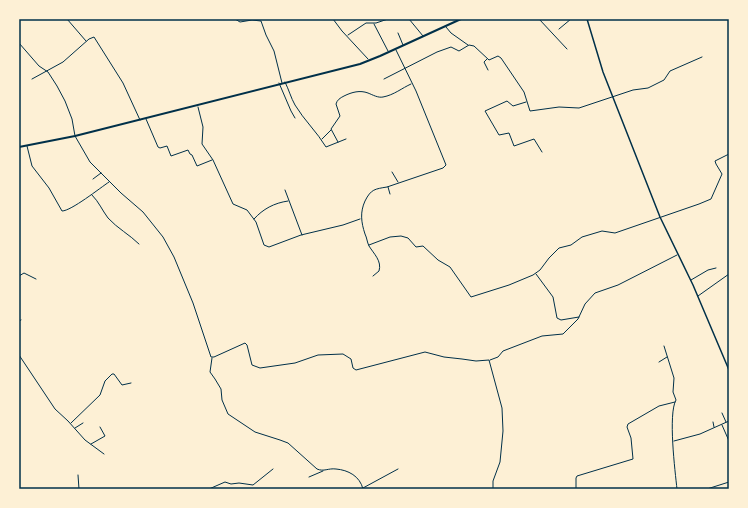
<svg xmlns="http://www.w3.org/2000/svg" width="748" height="508" font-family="'Golos Text',sans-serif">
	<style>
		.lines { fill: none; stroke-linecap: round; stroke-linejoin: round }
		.minor { stroke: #003049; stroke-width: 1 }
		.tertiary { stroke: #003049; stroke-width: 1.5 }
		.trunk { stroke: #003049; stroke-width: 2 }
		.neatline { fill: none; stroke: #003049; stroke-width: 1.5 }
	</style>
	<rect width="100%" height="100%" fill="#fdf0d5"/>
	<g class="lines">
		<g class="minor">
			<polyline points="67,19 86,41"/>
			<polyline points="235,19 240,22 252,20 261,21 266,35 274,51 282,83"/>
			<polyline points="333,19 342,31 368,59"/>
			<polyline points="409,19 423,36"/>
			<polyline points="539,19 567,49"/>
			<polyline points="374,24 388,51"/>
			<polyline points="446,27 451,33 468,45"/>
			<polyline points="559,29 571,19"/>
			<polyline points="398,33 403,45"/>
			<polyline points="348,35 366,23 376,23 388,19"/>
			<polyline points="19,43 39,66 48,72 57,86 65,101 72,119 75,136 90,162 121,193 143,212 163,237 174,257 193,303 211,357 214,357 245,343 247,345 252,365 260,368 295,363 318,355 343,354 351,359 353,368 356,370 425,352 444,357 462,359 476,361 489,360 502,408 503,431 500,462 493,481 493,489"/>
			<polyline points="487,59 484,62 488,70"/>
			<polyline points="32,79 63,62 89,39 94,37 123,83 140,120"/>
			<polyline points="384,79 437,52 451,47 459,51 469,45 474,46 489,60 498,56 501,58 524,92 530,111 559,107 579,108 633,90 648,88 664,80 670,71 702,57"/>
			<path d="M285 82C289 90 291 98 295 105 304 120 317 132 326 147L346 139"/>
			<polyline points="279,83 291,111 295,118"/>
			<polyline points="526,102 513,106 507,101 485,111 499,135 509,133 514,146 534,139 542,152"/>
			<polyline points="198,107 203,127 202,144 213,160 233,204 247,210 256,222 264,245 269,247 301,235 343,225 360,219"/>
			<polyline points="146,119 158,147 160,148 167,146 171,156 188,150 190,154 192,155 197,166 212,160"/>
			<polyline points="322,139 331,130"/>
			<path d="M338 142 331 129 340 116 336 104C337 100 340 98 344 96 352 92 360 90 368 93 373 95 378 98 383 97 394 95 402 88 411 84"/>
			<path d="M27 146 32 166 49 188 62 211C71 211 100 188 109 182"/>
			<polyline points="392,172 398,182"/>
			<polyline points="93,179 101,173"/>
			<polyline points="388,187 390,194"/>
			<polyline points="285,190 302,235"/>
			<path d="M92 195C99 202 102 210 108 218 117 228 130 235 139 244"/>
			<path d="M254 219C263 209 274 203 288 201"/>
			<polyline points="369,245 390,237 401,236 408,238 416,247 423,246 438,260 450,267 471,297 509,285 533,275 540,270 549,258 559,248 571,245 582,237 602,231 615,233 699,204 711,199 722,174 716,164 715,161 729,154"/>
			<polyline points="536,274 553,297 557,318 561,320 579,317"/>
			<polyline points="19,276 24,273 36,279"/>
			<path d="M373 276 379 271C382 261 374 254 369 246 367 242 367 238 365 234 361 222 360 212 365 201 371 189 375 189 387 187L443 168 446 165 416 91 396 50"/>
			<polyline points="691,280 708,270 716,268"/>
			<polyline points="698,296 729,274"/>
			<polyline points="19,321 21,320"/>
			<path d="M664 346 674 378 673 392 676 400C668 414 675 471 677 489"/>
			<polyline points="19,355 55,409 68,421 85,440 104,454"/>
			<path d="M212 358 210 372 215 379 221 389 222 400 228 414 255 432 280 440 288 443 317 469C324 472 328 468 336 469 348 470 360 476 363 489"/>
			<polyline points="490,360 498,357 503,351 542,336 563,334 578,319 585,304 595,293 618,285 677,255"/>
			<polyline points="659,362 667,357"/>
			<polyline points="722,413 726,422"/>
			<polyline points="713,422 714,427"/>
			<polyline points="71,423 100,395 105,381 112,374 114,374 122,385 131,383"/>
			<polyline points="722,425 729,441"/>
			<polyline points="75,428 83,423"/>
			<polyline points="674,441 700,434 729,421"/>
			<polyline points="91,444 105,436 100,427"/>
			<polyline points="78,475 79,489"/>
			<polyline points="309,477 323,471"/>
			<polyline points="363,488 398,469"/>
			<polyline points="209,489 225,482 231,484 239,483 253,485 273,469"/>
			<polyline points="576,489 576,478 577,476 633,459 631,438 627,427 628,424 659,406 675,402"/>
			<polyline points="707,489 729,482"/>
		</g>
		<polyline class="tertiary" points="587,19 603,72 660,217 693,285 729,370"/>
		<polyline class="trunk" points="19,147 75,136 360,64 380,56 461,19"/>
	</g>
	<rect width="748" height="508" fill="none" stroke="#fdf0d5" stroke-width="40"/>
	<rect x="20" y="20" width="708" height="468" class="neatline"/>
</svg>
